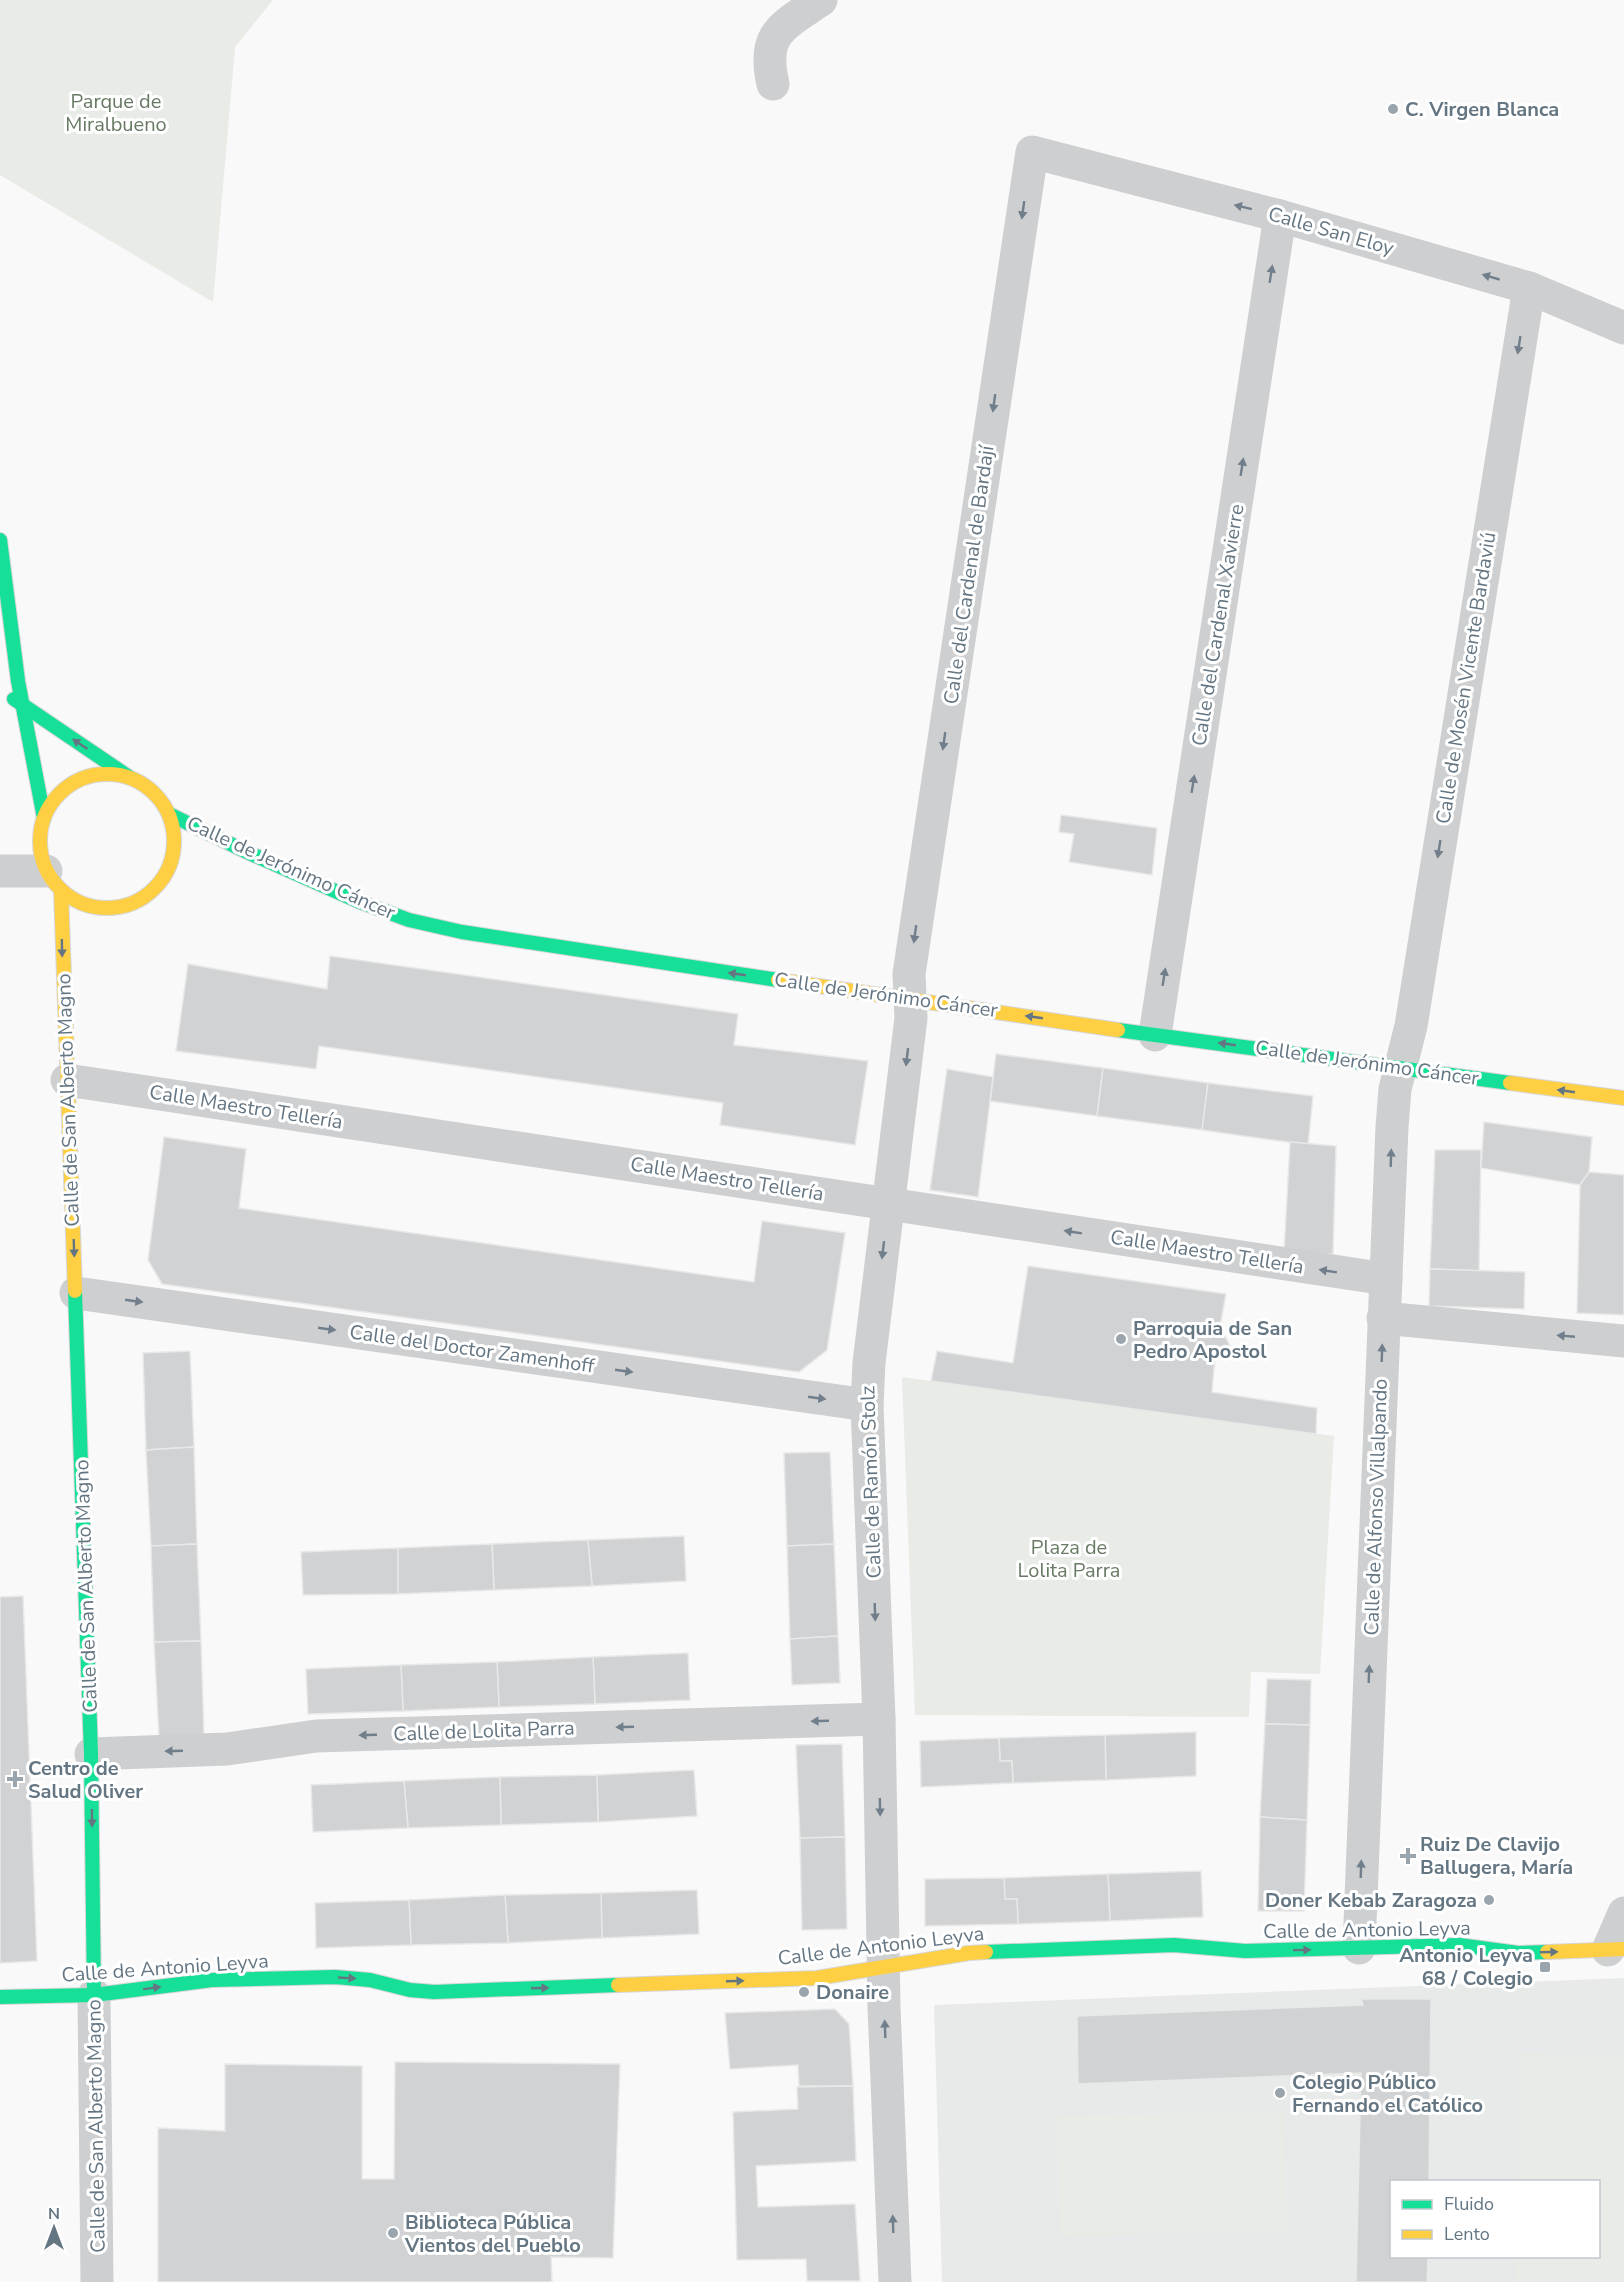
<svg xmlns="http://www.w3.org/2000/svg" width="1624" height="2282" font-family="'Nunito Sans',sans-serif">
	<style>
		.built { fill: #e8e9e9; fill-rule: evenodd }
		.green { fill: #e8ebe6 }
		.building { fill: #d0d2d3; stroke: #e8e8e8; stroke-width: 1.5 }
		.lines { fill: none; stroke-linecap: round; stroke-linejoin: round }
		.fast-casing { stroke: #d5d6d7; stroke-width: 16 }
		.slow-casing { stroke: #d5d6d7; stroke-width: 16 }
		.street { stroke: #cecfd0; stroke-width: 33 }
		.fast { stroke: #16e098; stroke-width: 14 }
		.slow { stroke: #ffcf43; stroke-width: 14 }
		.oneway { fill: #707f8b }
		.oneway2 { fill: #657683 }
		.poi-dot { fill: #99a4ac; stroke: #fff; stroke-width: 2 }
		.labels { text-anchor: middle; dominant-baseline: central; stroke-width: 6; stroke-linejoin: round; paint-order: stroke }
		.park-label { font-size: 20px; fill: #687a64; stroke: #fff }
		.poi-label { font-size: 20px; font-weight: bold; fill: #657683; stroke: #fff; text-anchor: start }
		.street-label { font-size: 20px; fill: #657683; stroke: #fff }
	</style>
	<rect width="100%" height="100%" fill="#f9f9f9"/>
	<path class="built" d="M1624 1978V2282H942L934 2005ZM1392 2182H1598V2256H1392Z"/>
	<g class="green">
		<polygon points="0,0 273,0 235,47 213,302 0,175"/>
		<polygon points="902,1377 1334,1436 1320,1674 1251,1672 1249,1717 915,1715"/>
		<polygon points="1521,2053 1624,2056 1624,2282 1516,2282 1516,2257 1598,2256 1598,2182 1518,2181"/>
		<polygon points="1283,2112 1287,2231 1060,2236 1057,2116"/>
	</g>
	<g class="building">
		<polygon points="1061,815 1157,828 1152,875 1069,862 1074,834 1059,832"/>
		<polygon points="330,956 738,1014 734,1045 868,1061 855,1145 720,1125 723,1103 319,1046 316,1069 176,1051 188,964 327,989"/>
		<polygon points="996,1054 1103,1068 1097,1116 990,1101"/>
		<polygon points="1103,1068 1208,1083 1202,1130 1097,1116"/>
		<polygon points="947,1069 993,1077 978,1197 930,1190"/>
		<polygon points="1208,1083 1313,1096 1308,1145 1202,1130"/>
		<polygon points="1484,1122 1592,1137 1589,1172 1580,1185 1481,1168"/>
		<polygon points="164,1137 246,1149 239,1208 754,1282 762,1221 845,1233 827,1350 799,1372 162,1284 148,1260"/>
		<polygon points="1290,1142 1336,1146 1333,1254 1284,1252"/>
		<polygon points="1435,1150 1481,1150 1479,1271 1430,1269"/>
		<polygon points="1589,1172 1624,1175 1624,1315 1577,1313 1580,1185"/>
		<polygon points="1028,1266 1226,1294 1220,1326 1233,1352 1215,1358 1212,1392 1317,1408 1316,1434 931,1381 937,1351 1013,1363"/>
		<polygon points="1430,1269 1525,1272 1524,1309 1429,1306"/>
		<polygon points="190,1351 194,1447 146,1450 143,1353"/>
		<polygon points="194,1447 197,1544 151,1546 146,1450"/>
		<polygon points="830,1452 834,1544 787,1546 784,1453"/>
		<polygon points="684,1536 686,1581 592,1586 588,1540"/>
		<polygon points="588,1540 592,1586 494,1590 492,1544"/>
		<polygon points="197,1544 201,1641 154,1642 151,1546"/>
		<polygon points="492,1544 494,1590 398,1594 398,1548"/>
		<polygon points="834,1544 838,1636 790,1639 787,1546"/>
		<polygon points="398,1548 398,1594 303,1595 301,1552"/>
		<polygon points="23,1596 37,1961 0,1963 0,1597"/>
		<polygon points="838,1636 840,1683 792,1685 790,1639"/>
		<polygon points="201,1641 204,1735 159,1737 154,1642"/>
		<polygon points="688,1653 690,1700 595,1704 593,1657"/>
		<polygon points="593,1657 595,1704 499,1707 497,1662"/>
		<polygon points="497,1662 499,1707 403,1711 401,1665"/>
		<polygon points="401,1665 403,1711 308,1714 306,1669"/>
		<polygon points="1267,1679 1311,1680 1310,1725 1265,1724"/>
		<polygon points="1265,1724 1310,1725 1307,1820 1260,1817"/>
		<polygon points="1196,1732 1196,1776 1106,1780 1105,1735"/>
		<polygon points="1105,1735 1106,1780 1013,1783 1012,1761 1000,1761 999,1738"/>
		<polygon points="999,1738 1000,1761 1012,1761 1013,1783 921,1787 920,1741"/>
		<polygon points="842,1744 845,1837 800,1838 796,1745"/>
		<polygon points="694,1770 697,1816 598,1822 597,1775"/>
		<polygon points="597,1775 598,1822 501,1825 500,1777"/>
		<polygon points="500,1777 501,1825 408,1828 404,1781"/>
		<polygon points="404,1781 408,1828 313,1832 311,1785"/>
		<polygon points="1260,1817 1307,1820 1304,1911 1258,1911"/>
		<polygon points="845,1837 847,1929 802,1930 800,1838"/>
		<polygon points="1201,1871 1203,1917 1110,1921 1108,1874"/>
		<polygon points="1108,1874 1110,1921 1018,1924 1017,1899 1005,1899 1004,1878"/>
		<polygon points="1004,1878 1005,1899 1017,1899 1018,1924 925,1926 925,1879"/>
		<polygon points="697,1890 699,1934 602,1938 601,1893"/>
		<polygon points="601,1893 602,1938 508,1943 505,1895"/>
		<polygon points="505,1895 508,1943 411,1945 409,1900"/>
		<polygon points="409,1900 411,1945 316,1948 315,1903"/>
		<polygon points="1361,1999 1431,1999 1429,2182 1392,2182 1392,2256 1428,2256 1427,2282 1351,2282 1356,2281 1361,2073 1078,2084 1077,2016 1363,2005"/>
		<polygon points="835,2009 849,2024 853,2086 799,2086 798,2065 730,2069 725,2013"/>
		<polygon points="395,2062 620,2064 613,2258 551,2257 552,2282 158,2282 158,2128 225,2131 225,2064 362,2066 362,2179 394,2179"/>
		<polygon points="853,2086 856,2161 756,2166 758,2207 855,2204 860,2281 807,2281 806,2259 737,2260 733,2112 798,2109 797,2087"/>
	</g>
	<g class="lines">
		<g class="fast-casing">
			<g id="fast">
				<polyline points="0,540 18,681 44,818"/>
				<polyline points="14,699 129,777"/>
				<polyline points="169,814 247,852 360,902 409,920 462,932 778,980"/>
				<polyline points="1118,1030 1510,1083"/>
				<polyline points="75,1291 91,1754 94,1995"/>
				<polyline points="986,1952 1174,1945 1245,1951 1459,1945 1518,1953 1547,1952"/>
				<polyline points="0,1997 94,1995 212,1980 335,1977 370,1980 410,1990 434,1992 618,1985"/>
			</g>
		</g>
		<g class="slow-casing">
			<g id="slow">
				<circle cx="107" cy="841" r="67"/>
				<polyline points="61,890 75,1291"/>
				<polyline points="778,980 1118,1030"/>
				<polyline points="1510,1083 1624,1098"/>
				<polyline points="1547,1952 1624,1949"/>
				<polyline points="618,1985 817,1978 969,1953 986,1952"/>
			</g>
		</g>
		<g class="street">
			<path d="M773 84C761 33 783 26 821 0"/>
			<polyline points="0,871 46,871"/>
			<polyline points="1155,1035 1280,216"/>
			<polyline points="67,1080 1386,1279"/>
			<polyline points="76,1293 867,1405"/>
			<polyline points="1383,1318 1624,1341"/>
			<polyline points="91,1754 227,1749 316,1736 879,1719"/>
			<polyline points="1359,1948 1392,1127 1395,1089 1411,1026 1529,288"/>
			<polyline points="1608,1950 1624,1913"/>
			<polyline points="94,1995 97,2282"/>
			<polyline points="895,2282 884,2006 879,1719 867,1405 869,1363 911,1018 909,974 1032,152 1280,216 1529,288 1624,328"/>
		</g>
		<use href="#fast" class="fast"/>
		<use href="#slow" class="slow"/>
	</g>
	<defs><path id="oneway-solid" d="M-6-.8H1V-3.2L6.5 0L1 3.2V.8H-6Z" transform="scale(1.5)"/></defs>
	<g class="oneway">
		<use href="#oneway-solid" transform="translate(1243 207) rotate(-166)"/>
		<use href="#oneway-solid" transform="translate(1023 210) rotate(98)"/>
		<use href="#oneway-solid" transform="translate(1271 274) rotate(-81)"/>
		<use href="#oneway-solid" transform="translate(1491 277) rotate(-164)"/>
		<use href="#oneway-solid" transform="translate(1519 345) rotate(99)"/>
		<use href="#oneway-solid" transform="translate(994 403) rotate(98)"/>
		<use href="#oneway-solid" transform="translate(1242 467) rotate(-81)"/>
		<use href="#oneway-solid" transform="translate(944 741) rotate(98)"/>
		<use href="#oneway-solid" transform="translate(1193 784) rotate(-81)"/>
		<use href="#oneway-solid" transform="translate(1439 849) rotate(99)"/>
		<use href="#oneway-solid" transform="translate(915 934) rotate(98)"/>
		<use href="#oneway-solid" transform="translate(1164 977) rotate(-81)"/>
		<use href="#oneway-solid" transform="translate(907 1057) rotate(97)"/>
		<use href="#oneway-solid" transform="translate(1391 1158) rotate(-88)"/>
		<use href="#oneway-solid" transform="translate(1073 1232) rotate(-171)"/>
		<use href="#oneway-solid" transform="translate(883 1250) rotate(97)"/>
		<use href="#oneway-solid" transform="translate(1328 1271) rotate(-171)"/>
		<use href="#oneway-solid" transform="translate(134 1301) rotate(8)"/>
		<use href="#oneway-solid" transform="translate(327 1329) rotate(8)"/>
		<use href="#oneway-solid" transform="translate(1566 1336) rotate(-175)"/>
		<use href="#oneway-solid" transform="translate(1382 1353) rotate(-88)"/>
		<use href="#oneway-solid" transform="translate(624 1371) rotate(8)"/>
		<use href="#oneway-solid" transform="translate(817 1398) rotate(8)"/>
		<use href="#oneway-solid" transform="translate(875 1612) rotate(88)"/>
		<use href="#oneway-solid" transform="translate(1369 1674) rotate(-88)"/>
		<use href="#oneway-solid" transform="translate(820 1721) rotate(178)"/>
		<use href="#oneway-solid" transform="translate(625 1727) rotate(178)"/>
		<use href="#oneway-solid" transform="translate(368 1735) rotate(178)"/>
		<use href="#oneway-solid" transform="translate(174 1751) rotate(178)"/>
		<use href="#oneway-solid" transform="translate(880 1807) rotate(89)"/>
		<use href="#oneway-solid" transform="translate(1361 1869) rotate(-88)"/>
		<use href="#oneway-solid" transform="translate(885 2029) rotate(-92)"/>
		<use href="#oneway-solid" transform="translate(893 2224) rotate(-92)"/>
	</g>
	<g class="oneway2">
		<use href="#oneway-solid" transform="translate(80 744) rotate(-146)"/>
		<use href="#oneway-solid" transform="translate(62 948) rotate(89)"/>
		<use href="#oneway-solid" transform="translate(737 974) rotate(-172)"/>
		<use href="#oneway-solid" transform="translate(1034 1017) rotate(-172)"/>
		<use href="#oneway-solid" transform="translate(1227 1044) rotate(-172)"/>
		<use href="#oneway-solid" transform="translate(1566 1091) rotate(-172)"/>
		<use href="#oneway-solid" transform="translate(74 1248) rotate(88)"/>
		<use href="#oneway-solid" transform="translate(92 1818) rotate(89)"/>
		<use href="#oneway-solid" transform="translate(1302 1950) rotate(-1)"/>
		<use href="#oneway-solid" transform="translate(1549 1952) rotate(-2)"/>
		<use href="#oneway-solid" transform="translate(347 1978) rotate(3)"/>
		<use href="#oneway-solid" transform="translate(735 1981) rotate(-2)"/>
		<use href="#oneway-solid" transform="translate(152 1988) rotate(-7)"/>
		<use href="#oneway-solid" transform="translate(540 1988) rotate(-2)"/>
	</g>
	<g class="poi-dot">
		<circle cx="1393" cy="109" r="6"/>
		<circle cx="1121" cy="1339" r="6"/>
		<path d="M12 1770h6v6h6v6h-6v6h-6v-6h-6v-6h6z"/>
		<path d="M1405 1847h6v6h6v6h-6v6h-6v-6h-6v-6h6z"/>
		<circle cx="1489" cy="1900" r="6"/>
		<rect x="1539" y="1961" width="12" height="12" rx="3"/>
		<circle cx="804" cy="1992" r="6"/>
		<circle cx="1280" cy="2093" r="6"/>
		<circle cx="393" cy="2233" r="6"/>
	</g>
	<g class="labels">
		<g class="park-label">
			<text x="116" y="101">Parque de<tspan x="116" dy="23">Miralbueno</tspan></text>
			<text x="1069" y="1547">Plaza de<tspan x="1069" dy="23">Lolita Parra</tspan></text>
		</g>
		<g class="poi-label">
			<text x="1405" y="109">C. Virgen Blanca</text>
			<text x="1133" y="1328">Parroquia de San<tspan x="1133" dy="23">Pedro Apostol</tspan></text>
			<text x="28" y="1768">Centro de<tspan x="28" dy="23">Salud Oliver</tspan></text>
			<text x="1420" y="1844">Ruiz De Clavijo<tspan x="1420" dy="23">Ballugera, María</tspan></text>
			<text x="1477" y="1900" text-anchor="end">Doner Kebab Zaragoza</text>
			<text x="1533" y="1955" text-anchor="end">Antonio Leyva<tspan x="1533" dy="23">68 / Colegio</tspan></text>
			<text x="816" y="1992">Donaire</text>
			<text x="1292" y="2082">Colegio Público<tspan x="1292" dy="23">Fernando el Católico</tspan></text>
			<text x="405" y="2222">Biblioteca Pública<tspan x="405" dy="23">Vientos del Pueblo</tspan></text>
		</g>
		<g class="street-label">
			<text transform="translate(1331 231) rotate(16)">Calle San Eloy</text>
			<text transform="translate(969 575) rotate(-82)">Calle del Cardenal de Bardají</text>
			<text transform="translate(1218 625) rotate(-81)">Calle del Cardenal Xavierre</text>
			<text transform="translate(1466 678) rotate(-81)">Calle de Mosén Vicente Bardaviú</text>
			<text transform="translate(291 868) rotate(24)">Calle de Jerónimo Cáncer</text>
			<text transform="translate(886 995) rotate(8)">Calle de Jerónimo Cáncer</text>
			<text transform="translate(1367 1063) rotate(8)">Calle de Jerónimo Cáncer</text>
			<text transform="translate(68 1100) rotate(-92)">Calle de San Alberto Magno</text>
			<text transform="translate(246 1107) rotate(9)">Calle Maestro Tellería</text>
			<text transform="translate(727 1179) rotate(9)">Calle Maestro Tellería</text>
			<text transform="translate(1207 1252) rotate(9)">Calle Maestro Tellería</text>
			<text transform="translate(472 1349) rotate(8)">Calle del Doctor Zamenhoff</text>
			<text transform="translate(871 1482) rotate(-92)">Calle de Ramón Stolz</text>
			<text transform="translate(1376 1507) rotate(-88)">Calle de Alfonso Villalpando</text>
			<text transform="translate(86 1586) rotate(-92)">Calle de San Alberto Magno</text>
			<text transform="translate(484 1731) rotate(-2)">Calle de Lolita Parra</text>
			<text transform="translate(1367 1930) rotate(-1)">Calle de Antonio Leyva</text>
			<text transform="translate(881 1946) rotate(-7)">Calle de Antonio Leyva</text>
			<text transform="translate(165 1968) rotate(-4)">Calle de Antonio Leyva</text>
			<text transform="translate(96 2126) rotate(-91)">Calle de San Alberto Magno</text>
		</g>
	</g>
	<rect x="1390" y="2180" width="210" height="78" fill="#ffffff" stroke="#c1c8cd" stroke-width="1.5"/>
	<rect x="1402" y="2200" width="30" height="9" fill="#16e098" stroke="#c1c8cd" stroke-width="1.5"/>
	<text x="1444" y="2210" font-size="18" fill="#657683">Fluido</text>
	<rect x="1402" y="2230" width="30" height="9" fill="#ffcf43" stroke="#c1c8cd" stroke-width="1.5"/>
	<text x="1444" y="2240" font-size="18" fill="#657683">Lento</text>
	<g transform="translate(54 2228)" stroke="#ffffff" stroke-width="4.5" paint-order="stroke">
	<path d="M0-4.5L10 22L0 15L-10 22Z" fill="#657683"/>
	<text y="-9" font-size="16" font-weight="bold" text-anchor="middle" fill="#657683">N</text>
	</g>
</svg>
